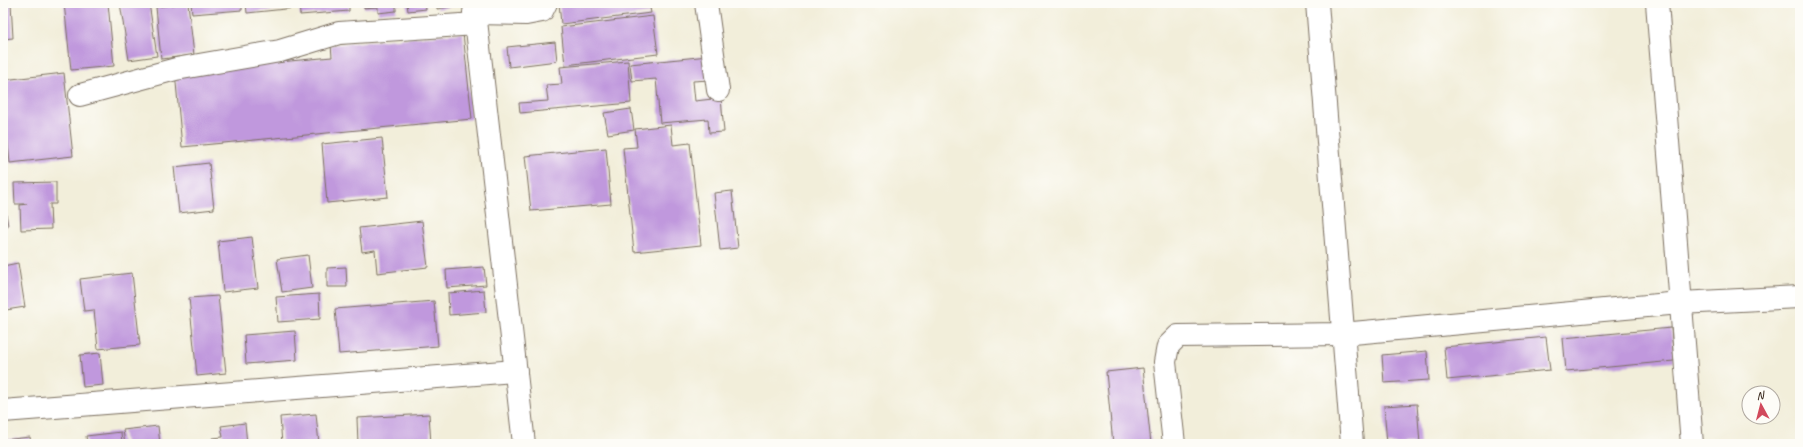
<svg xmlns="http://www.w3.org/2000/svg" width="1803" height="447" font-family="Caveat,sans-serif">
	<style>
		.building { fill: #c098dd }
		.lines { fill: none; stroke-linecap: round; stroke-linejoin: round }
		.street-casing { stroke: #7b6f60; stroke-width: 24 }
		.street { stroke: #fff; stroke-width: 22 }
	</style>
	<rect width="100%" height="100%" fill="#fdfcf7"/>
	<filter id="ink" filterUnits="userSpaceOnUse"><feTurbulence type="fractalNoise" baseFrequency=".025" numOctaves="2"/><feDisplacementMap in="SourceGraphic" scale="8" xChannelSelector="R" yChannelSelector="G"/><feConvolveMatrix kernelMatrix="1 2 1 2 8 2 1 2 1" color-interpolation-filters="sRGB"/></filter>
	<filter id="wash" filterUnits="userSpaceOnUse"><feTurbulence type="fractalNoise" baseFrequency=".012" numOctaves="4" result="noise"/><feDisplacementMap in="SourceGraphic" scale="16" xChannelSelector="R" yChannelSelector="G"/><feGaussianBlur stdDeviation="0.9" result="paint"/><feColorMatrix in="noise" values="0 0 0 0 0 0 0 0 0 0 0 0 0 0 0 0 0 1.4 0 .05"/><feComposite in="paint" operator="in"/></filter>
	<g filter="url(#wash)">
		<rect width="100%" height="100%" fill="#f2eeda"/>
		<g id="blocks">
			<g class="building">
				<polygon points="3,3 11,3 13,38 3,39"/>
				<polygon points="64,3 108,3 114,66 71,70"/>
				<polygon points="120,3 149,3 157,56 129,60"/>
				<polygon points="188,3 194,55 161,59 156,7"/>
				<polygon points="191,3 242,3 242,10 192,14"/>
				<polygon points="246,3 295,3 295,8 247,13"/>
				<polygon points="299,3 349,3 349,11 300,15"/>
				<polygon points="364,3 403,3 403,4 396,5 396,11 378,13 378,7 364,8"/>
				<polygon points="407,3 425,3 426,9 408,11"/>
				<polygon points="437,3 455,3 455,6 437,9"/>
				<polygon points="559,3 649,3 651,13 561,24"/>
				<polygon points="653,16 658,54 565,65 561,27"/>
				<polygon points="463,33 472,119 182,147 175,72 332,57 331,45"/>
				<polygon points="555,42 557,61 509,67 507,47"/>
				<polygon points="708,56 710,80 693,81 695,101 721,98 724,132 709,133 708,119 660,123 656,79 632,81 630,64"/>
				<polygon points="628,61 631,103 520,113 519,103 548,101 546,85 562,84 560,67"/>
				<polygon points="64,73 73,156 10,163 3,96 3,80"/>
				<polygon points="631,109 634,130 608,134 604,113"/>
				<polygon points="671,125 673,145 690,143 701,245 634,252 623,148 637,147 635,129"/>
				<polygon points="382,138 388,197 327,203 322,144"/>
				<polygon points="606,148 611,204 531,211 525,156"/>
				<polygon points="209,163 214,209 179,213 174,167"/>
				<polygon points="56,182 56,204 50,204 51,229 21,230 20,205 27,204 15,204 14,183"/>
				<polygon points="732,191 738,248 720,250 714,193"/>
				<polygon points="3,193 8,226 3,226"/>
				<polygon points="422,221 428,267 377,273 375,250 362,252 359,228"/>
				<polygon points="252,237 258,288 223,292 218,241"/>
				<polygon points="308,255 312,288 282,292 277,259"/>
				<polygon points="18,263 25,307 6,310 3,294 3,266"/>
				<polygon points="346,267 347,287 327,287 327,268"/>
				<polygon points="484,267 486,285 447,288 446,270"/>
				<polygon points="132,273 140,345 98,349 94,310 84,311 80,279"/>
				<polygon points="484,290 486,312 449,315 448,293"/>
				<polygon points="319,294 320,319 278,322 276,297"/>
				<polygon points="218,296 226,373 197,376 189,298"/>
				<polygon points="434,301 438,346 339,354 335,309"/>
				<polygon points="1671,328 1674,361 1566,371 1563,338"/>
				<polygon points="295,331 297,360 246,364 244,335"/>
				<polygon points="1546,337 1550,370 1447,380 1444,347"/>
				<polygon points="1427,351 1429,380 1384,383 1382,355"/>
				<polygon points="100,353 103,385 83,387 80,355"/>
				<polygon points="3,358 4,358 5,375 3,376"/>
				<polygon points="1143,368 1151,444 1113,444 1106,372"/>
				<polygon points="1417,404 1420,444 1387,444 1384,406"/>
				<polygon points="316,414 319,444 282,444 280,417"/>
				<polygon points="429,414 431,444 358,444 357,418"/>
				<polygon points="245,423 247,444 213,444 212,438 223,437 221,426"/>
				<polygon points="158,426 160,444 125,444 123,430"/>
				<polygon points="121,432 122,444 87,444 86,436"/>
				<polygon points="30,437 31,444 3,444 3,440"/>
			</g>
		</g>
	</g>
	<g filter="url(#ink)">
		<use href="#blocks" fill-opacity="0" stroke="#7b6f60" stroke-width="1"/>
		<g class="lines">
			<g class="street-casing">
				<g id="street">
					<polyline points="474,3 524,444"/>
					<polyline points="706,3 718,90"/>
					<polyline points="1317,3 1352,444"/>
					<polyline points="1657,3 1692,444"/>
					<polyline points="474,13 526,14 542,11 546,3"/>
					<polyline points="80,95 176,69 280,51 339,33 476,24"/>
					<polyline points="3,411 516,371"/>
					<polyline points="1174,444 1165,362 1168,346 1178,336 1342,334 1680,303 1800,297"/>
				</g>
			</g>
			<use href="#street" class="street"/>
		</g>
	</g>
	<rect width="1803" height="447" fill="none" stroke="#fdfcf7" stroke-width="16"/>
	<g transform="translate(1761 405) rotate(353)"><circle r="19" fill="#fdfcf7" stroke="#afa8a0"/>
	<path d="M0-3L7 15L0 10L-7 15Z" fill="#d1495b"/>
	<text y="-6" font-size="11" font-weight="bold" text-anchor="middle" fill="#3b2a1e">N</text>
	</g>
</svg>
